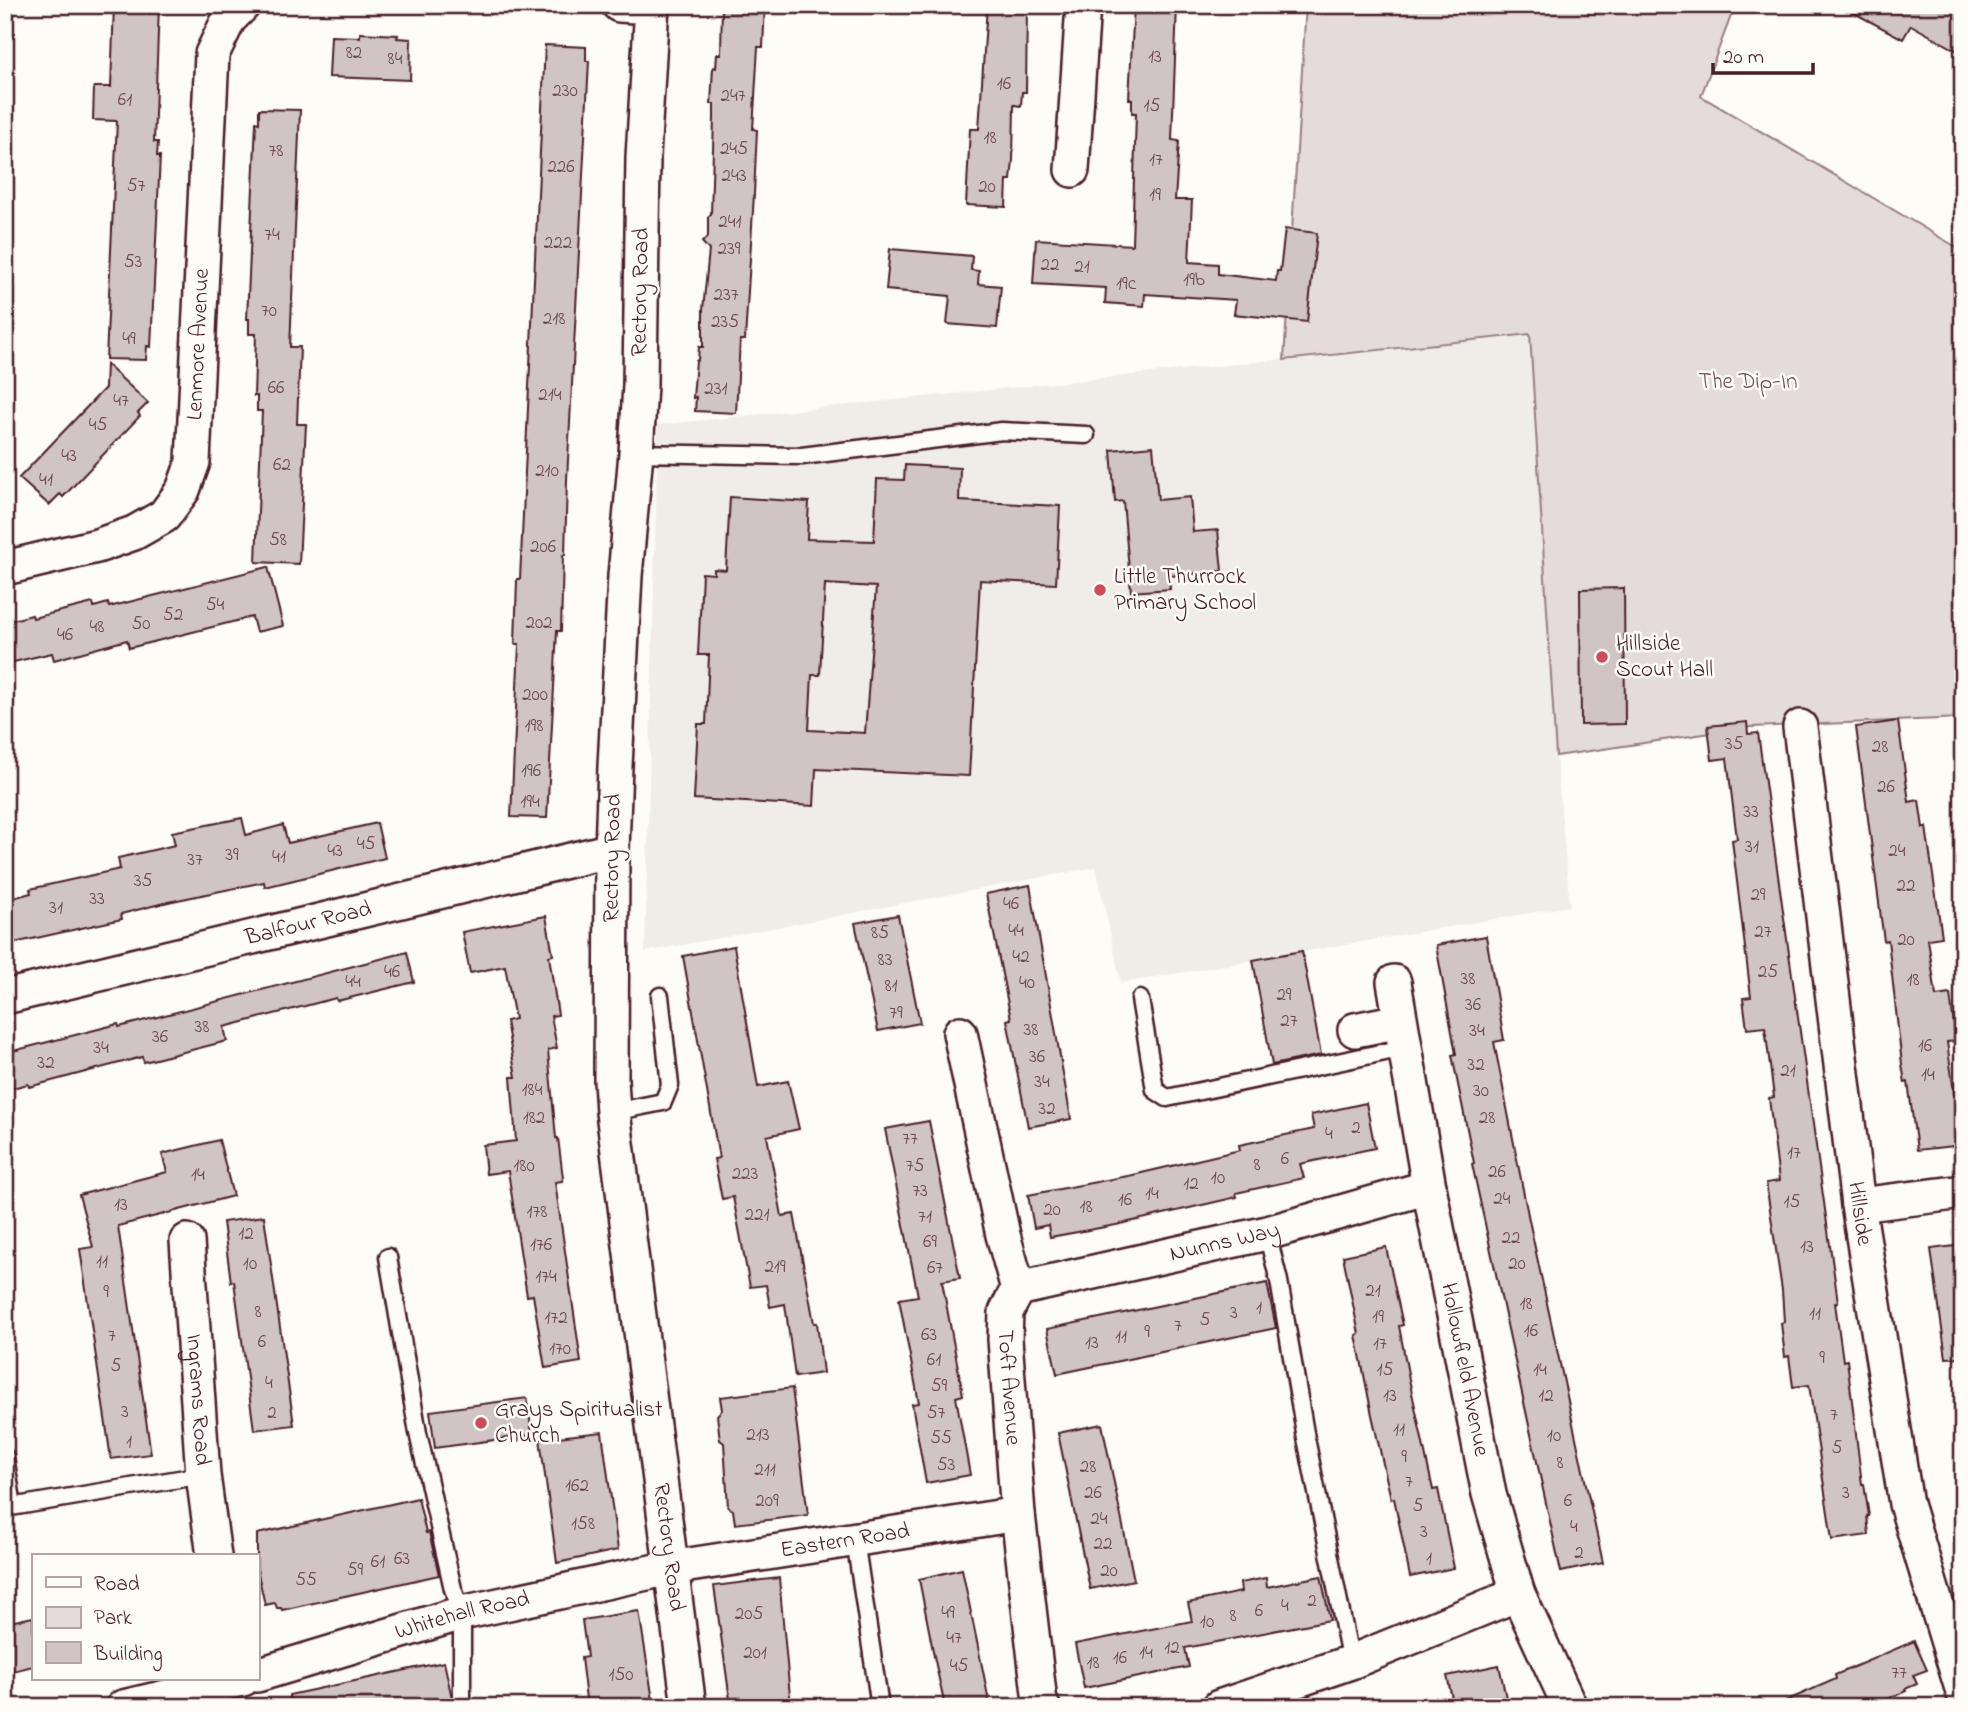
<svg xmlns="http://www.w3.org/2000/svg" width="1968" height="1712" font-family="'Indie Flower',sans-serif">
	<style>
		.built { fill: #f0ece8 }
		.green { fill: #e3dcda; stroke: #967e82; stroke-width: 2 }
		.building { fill: #d0c5c4; stroke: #4a1f2b; stroke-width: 2; fill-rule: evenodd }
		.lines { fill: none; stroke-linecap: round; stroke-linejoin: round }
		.lane-casing { stroke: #4a1f2b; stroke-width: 21 }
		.street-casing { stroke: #4a1f2b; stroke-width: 38 }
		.lane { stroke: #fdfcf7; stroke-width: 16 }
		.street { stroke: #fdfcf7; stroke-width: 33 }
		.poi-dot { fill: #d1495b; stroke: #fdfcf7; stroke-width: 2.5 }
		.labels { text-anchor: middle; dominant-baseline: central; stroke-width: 5; stroke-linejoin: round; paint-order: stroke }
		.number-label { font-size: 19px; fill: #6c4851 }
		.street-label { font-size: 23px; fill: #4a1f2b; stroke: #fdfcf7 }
		.park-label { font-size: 23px; fill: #704e57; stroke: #fdfcf7 }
		.poi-label { font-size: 23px; fill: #4a1f2b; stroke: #fdfcf7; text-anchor: start }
	</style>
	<rect width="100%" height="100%" fill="#fdfcf7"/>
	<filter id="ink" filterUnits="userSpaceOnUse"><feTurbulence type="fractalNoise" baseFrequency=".0143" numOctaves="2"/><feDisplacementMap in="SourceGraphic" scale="14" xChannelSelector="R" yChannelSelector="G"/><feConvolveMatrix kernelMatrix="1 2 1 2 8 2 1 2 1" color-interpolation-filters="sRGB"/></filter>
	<g filter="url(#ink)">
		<polygon class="built" points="1530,333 1556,756 1570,906 1121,983 1096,867 645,952 658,425"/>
		<polygon class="green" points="1306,5 1735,5 1701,96 1963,251 1963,718 1751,727 1556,756 1530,334 1284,360"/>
		<g class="building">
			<polygon points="114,5 159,5 154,142 158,142 157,156 160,156 151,347 147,346 146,360 106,359 117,121 93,120 94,87 111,87"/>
			<polygon points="722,5 765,5 763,47 758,47 753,129 757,130 754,194 745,340 740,340 736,413 695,411 696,397 693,398 696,361 698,360 699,347 703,347 703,310 709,250 702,242 708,237 708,217 711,214 714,118 714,104 711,104 713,67 716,68 717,54 721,54"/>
			<polygon points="987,5 1027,5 1026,92 1022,92 1021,106 1014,105 1013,160 1011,180 1007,180 1006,207 966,205 970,129 979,129"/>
			<polygon points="1134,5 1177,5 1172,140 1179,141 1175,200 1192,200 1189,262 1218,264 1218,274 1276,281 1277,271 1280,271 1285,229 1317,233 1307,322 1234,314 1236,300 1145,294 1144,306 1105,303 1106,288 1033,284 1036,239 1132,245 1136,113 1132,113 1132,99 1129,99"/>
			<polygon points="1839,5 1963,5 1963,54 1911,25 1903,39"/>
			<polygon points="360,33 398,35 397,38 411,39 410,80 329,77 331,36 360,37"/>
			<polygon points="545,45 586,47 586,61 589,61 567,479 565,555 563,555 561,631 557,631 547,818 511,817 519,644 515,644 517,579 520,579"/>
			<polygon points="259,109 300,110 290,347 300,347 297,424 306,424 299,564 256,562 262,411 257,411 257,396 254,396 256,334 249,334 249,319 247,319 256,122 259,123"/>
			<polygon points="890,249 972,256 971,270 979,271 978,284 1001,286 997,328 947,324 950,296 886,290"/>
			<polygon points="106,364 148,403 138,413 140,416 63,497 60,494 49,505 19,478 105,388"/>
			<polygon points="1153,446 1158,500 1190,497 1193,532 1218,530 1222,571 1169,576 1170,589 1131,592 1123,501 1115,502 1111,450"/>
			<path d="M905 465 960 468 959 501 1060 506 1056 584 980 580 969 776 816 769 814 806 694 799 698 724H706L709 655H698L702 573 714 574V569L726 570 730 497 809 502 807 539 874 541 877 479 904 480ZM825 584 876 587 865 733 809 730 812 675H820Z"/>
			<polygon points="268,567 283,626 256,632 252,617 129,648 127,640 54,660 52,653 5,664 5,622 32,615 33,618 93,603 94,607 108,603 109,607"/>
			<polygon points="1624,588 1625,724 1581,725 1580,589"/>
			<polygon points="1898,721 1909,802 1919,800 1923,828 1926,827 1942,937 1928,939 1936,996 1950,994 1956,1041 1947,1042 1956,1106 1963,1105 1963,1145 1917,1150 1908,1082 1905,1083 1902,1064 1888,940 1884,941 1856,727"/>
			<polygon points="1747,722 1748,734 1758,733 1838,1302 1835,1303 1843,1361 1847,1360 1862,1484 1864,1484 1869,1516 1867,1516 1869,1535 1832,1540 1809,1385 1793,1387 1789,1356 1785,1357 1781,1323 1784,1322 1782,1290 1766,1183 1779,1181 1769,1098 1774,1097 1765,1027 1747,1029 1743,998 1751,997 1732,840 1737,839 1727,758 1712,760 1708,726"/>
			<polygon points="242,818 246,835 283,825 288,843 377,823 385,858 265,887 264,882 168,902 121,914 122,919 5,945 5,900 31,893 30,889 120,869 118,858 175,845 172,832"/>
			<polygon points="1030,885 1071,1119 1028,1127 1007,1020 1011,1019 986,894"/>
			<polygon points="898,915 920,1023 878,1031 855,923"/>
			<polygon points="546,916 553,955 549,956 558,1015 551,1016 557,1048 548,1050 556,1138 558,1138 563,1178 562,1181 555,1182 581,1362 545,1368 533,1295 527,1296 508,1171 486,1174 483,1145 516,1141 511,1077 516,1077 506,1021 515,1019 505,966 470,973 462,932"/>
			<polygon points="1486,936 1504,1040 1494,1042 1529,1220 1603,1563 1561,1572 1472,1164 1474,1163 1452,1055 1456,1054 1436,945"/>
			<polygon points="734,946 758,1087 788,1081 799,1129 767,1136 782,1216 794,1214 814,1323 817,1323 823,1373 795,1377 785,1304 770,1307 766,1285 750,1287 733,1197 722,1199 714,1159 719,1158 683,956"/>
			<polygon points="1302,951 1321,1055 1272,1065 1253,960"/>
			<polygon points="407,952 414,982 337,1001 336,998 224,1027 227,1041 144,1062 142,1057 29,1087 28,1084 5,1090 5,1053 118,1024 119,1027"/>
			<polygon points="1366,1103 1375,1148 1300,1164 1304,1178 1236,1193 1237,1197 1116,1225 1050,1237 1048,1225 1034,1228 1028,1195 1133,1175 1240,1150 1239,1145 1314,1129 1311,1115"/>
			<polygon points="929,1121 960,1278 942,1281 963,1395 956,1397 970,1475 926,1483 912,1404 919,1403 899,1299 918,1296 885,1129"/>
			<polygon points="219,1140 233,1196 118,1226 151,1454 111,1459 80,1249 93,1247 79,1195 167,1172 162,1154"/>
			<polygon points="264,1216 294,1425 254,1430 234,1281 231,1282 223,1222"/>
			<polygon points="1963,1245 1963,1357 1946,1358 1931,1249"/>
			<polygon points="1386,1247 1403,1325 1399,1326 1409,1379 1433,1490 1438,1489 1454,1568 1410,1577 1394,1498 1391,1499 1372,1415 1356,1335 1359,1334 1343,1256"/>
			<polygon points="1267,1283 1276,1328 1057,1374 1047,1329"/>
			<polygon points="792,1388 808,1515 735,1524 733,1510 728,1507 724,1443 720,1440 717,1415 722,1410 720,1397"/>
			<polygon points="527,1398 532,1435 435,1448 430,1411"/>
			<polygon points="1102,1424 1134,1580 1090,1589 1058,1433"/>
			<polygon points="602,1432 618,1550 557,1563 540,1439"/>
			<polygon points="418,1498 426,1533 429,1532 439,1575 282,1610 281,1608 277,1608 275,1603 265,1605 257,1569 257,1534"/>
			<polygon points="962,1569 984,1676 990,1707 945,1707 934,1656 919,1579"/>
			<polygon points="1321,1576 1330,1620 1185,1648 1189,1667 1084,1688 1075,1644 1192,1621 1188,1603 1241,1592 1240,1583 1266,1578 1267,1587"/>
			<polygon points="779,1578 791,1707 731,1707 714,1586"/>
			<polygon points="639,1611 654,1707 587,1707 581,1658 587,1657 582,1620"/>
			<polygon points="33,1617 33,1666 5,1673 5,1623"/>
			<polygon points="1914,1641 1927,1670 1913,1675 1917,1684 1905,1689 1906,1691 1870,1707 1772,1707 1836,1679 1835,1675"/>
			<polygon points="444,1662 452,1698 452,1701 444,1702 445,1707 290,1707 289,1695"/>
			<polygon points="1499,1665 1508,1707 1454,1707 1447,1676"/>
		</g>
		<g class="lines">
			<g class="lane-casing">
				<g id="lane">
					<polyline points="636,453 802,456 1002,431 1086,435"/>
					<polyline points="1140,999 1155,1090 1167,1098 1404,1048"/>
					<polyline points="613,1112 663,1102 670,1085 660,996"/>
					<polyline points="1267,1233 1279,1281 1305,1433 1351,1662"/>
					<polyline points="388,1257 418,1433 453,1589 462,1613 462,1707"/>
					<polyline points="5,1457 13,1506"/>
					<polyline points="5,1508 203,1475"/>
					<polyline points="855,1540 880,1707"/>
				</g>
			</g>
			<g class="street-casing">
				<g id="street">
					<polyline points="619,5 652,7"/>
					<path id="s1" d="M652 5 643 157 640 385 636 453 625 576 615 766 612 850 611 1080 613 1112 689 1707"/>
					<polyline points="1072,170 1083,5"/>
					<path id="s2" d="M5 568 97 546 134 533 164 516 183 490 193 462 212 54 229 19 243 5"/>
					<path id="s3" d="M1800 727 1858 1205 1906 1504 1963 1692"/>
					<path id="s4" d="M1394 982 1429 1187 1489 1494 1518 1594 1570 1707"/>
					<path id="s5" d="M5 997 612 850"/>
					<polyline points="1355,1030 1400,1021"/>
					<path id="s6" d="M960 1033 1003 1235 1018 1289 1006 1312 1005 1339 1018 1514 1040 1702 1043 1707"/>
					<polyline points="1858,1205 1963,1192"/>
					<path id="s7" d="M187 1241 203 1475 214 1556"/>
					<path id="s8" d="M1018 1289 1267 1233 1429 1187"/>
					<path id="s9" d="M257 1675 462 1613 670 1568 1018 1514"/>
					<polyline points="123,1707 243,1679"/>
					<polyline points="1219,1707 1351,1662 1518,1594"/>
				</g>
			</g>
			<use href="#lane" class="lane"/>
			<use href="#street" class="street"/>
		</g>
	</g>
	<g class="poi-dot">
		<circle cx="1100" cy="590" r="7"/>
		<circle cx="1602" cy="657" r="7"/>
		<circle cx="481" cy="1423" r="7"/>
	</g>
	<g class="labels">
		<g class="number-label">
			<text x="354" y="53">82</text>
			<text x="1155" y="57">13</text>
			<text x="395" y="59">84</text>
			<text x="1004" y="84">16</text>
			<text x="565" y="91">230</text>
			<text x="733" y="96">247</text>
			<text x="125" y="100">61</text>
			<text x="1152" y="106">15</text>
			<text x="990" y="138">18</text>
			<text x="734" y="149">245</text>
			<text x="276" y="151">78</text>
			<text x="1156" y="160">17</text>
			<text x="561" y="167">226</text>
			<text x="734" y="176">243</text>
			<text x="136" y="186">57</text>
			<text x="987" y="187">20</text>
			<text x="1155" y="195">19</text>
			<text x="730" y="222">241</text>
			<text x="272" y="235">74</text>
			<text x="558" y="243">222</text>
			<text x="729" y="249">239</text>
			<text x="133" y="262">53</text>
			<text x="1050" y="265">22</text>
			<text x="1082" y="267">21</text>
			<text x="1194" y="280">19b</text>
			<text x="1126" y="284">19c</text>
			<text x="726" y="295">237</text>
			<text x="269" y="311">70</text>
			<text x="554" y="319">218</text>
			<text x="725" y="322">235</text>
			<text x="129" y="339">49</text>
			<text x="276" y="388">66</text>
			<text x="716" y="389">231</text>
			<text x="550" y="395">214</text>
			<text x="121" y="401">47</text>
			<text x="98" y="425">45</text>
			<text x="69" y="456">43</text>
			<text x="282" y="465">62</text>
			<text x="547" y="471">210</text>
			<text x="46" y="480">41</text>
			<text x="278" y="540">58</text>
			<text x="543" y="547">206</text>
			<text x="215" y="605">54</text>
			<text x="173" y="615">52</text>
			<text x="539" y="623">202</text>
			<text x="141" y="624">50</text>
			<text x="97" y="627">48</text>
			<text x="65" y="635">46</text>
			<text x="535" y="695">200</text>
			<text x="534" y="726">198</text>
			<text x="1734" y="744">35</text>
			<text x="1880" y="747">28</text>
			<text x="531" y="771">196</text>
			<text x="1886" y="787">26</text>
			<text x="530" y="802">194</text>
			<text x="1751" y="812">33</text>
			<text x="366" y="844">45</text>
			<text x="1752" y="847">31</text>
			<text x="335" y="851">43</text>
			<text x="1897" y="851">24</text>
			<text x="232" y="855">39</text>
			<text x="279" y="857">41</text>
			<text x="195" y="860">37</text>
			<text x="143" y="881">35</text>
			<text x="1906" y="886">22</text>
			<text x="1758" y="895">29</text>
			<text x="97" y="899">33</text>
			<text x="1011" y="904">46</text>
			<text x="56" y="908">31</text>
			<text x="1016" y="931">44</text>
			<text x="1763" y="932">27</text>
			<text x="880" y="933">85</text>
			<text x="1906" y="940">20</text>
			<text x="1021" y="957">42</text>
			<text x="885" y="960">83</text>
			<text x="392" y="972">46</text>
			<text x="1768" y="972">25</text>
			<text x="1468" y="979">38</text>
			<text x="1913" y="980">18</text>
			<text x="353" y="982">44</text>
			<text x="1027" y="983">40</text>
			<text x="891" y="986">81</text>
			<text x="1284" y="995">29</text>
			<text x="1473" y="1005">36</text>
			<text x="896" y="1013">79</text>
			<text x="1289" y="1021">27</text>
			<text x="202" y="1027">38</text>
			<text x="1031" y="1030">38</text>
			<text x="1477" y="1031">34</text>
			<text x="160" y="1037">36</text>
			<text x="1925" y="1046">16</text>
			<text x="101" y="1048">34</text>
			<text x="1037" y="1057">36</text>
			<text x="46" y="1063">32</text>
			<text x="1476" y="1065">32</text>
			<text x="1788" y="1071">21</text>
			<text x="1928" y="1075">14</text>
			<text x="1042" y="1082">34</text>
			<text x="532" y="1090">184</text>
			<text x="1481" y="1091">30</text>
			<text x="1047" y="1109">32</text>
			<text x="534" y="1118">182</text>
			<text x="1487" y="1118">28</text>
			<text x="1356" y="1128">2</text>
			<text x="1329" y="1134">4</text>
			<text x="910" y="1139">77</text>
			<text x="1794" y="1153">17</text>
			<text x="1285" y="1159">6</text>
			<text x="1257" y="1165">8</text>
			<text x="524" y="1166">180</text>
			<text x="915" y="1166">75</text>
			<text x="1497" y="1172">26</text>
			<text x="745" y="1174">223</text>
			<text x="198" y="1175">14</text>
			<text x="1218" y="1178">10</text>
			<text x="1191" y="1184">12</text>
			<text x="920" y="1191">73</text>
			<text x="1152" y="1194">14</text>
			<text x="1502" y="1199">24</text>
			<text x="1125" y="1200">16</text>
			<text x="1792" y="1202">15</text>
			<text x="121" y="1205">13</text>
			<text x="1086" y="1207">18</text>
			<text x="1052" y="1210">20</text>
			<text x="537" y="1212">178</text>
			<text x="757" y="1215">221</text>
			<text x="925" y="1217">71</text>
			<text x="246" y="1234">12</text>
			<text x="1511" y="1238">22</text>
			<text x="930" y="1242">69</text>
			<text x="541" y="1245">176</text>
			<text x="1807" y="1247">13</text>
			<text x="102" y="1262">11</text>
			<text x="250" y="1264">10</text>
			<text x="1517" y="1264">20</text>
			<text x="775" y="1267">219</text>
			<text x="935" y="1268">67</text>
			<text x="546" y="1277">174</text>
			<text x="1373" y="1291">21</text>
			<text x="106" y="1292">9</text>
			<text x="1526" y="1304">18</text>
			<text x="1259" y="1308">1</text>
			<text x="258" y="1312">8</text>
			<text x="1234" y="1313">3</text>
			<text x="1815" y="1314">11</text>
			<text x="1378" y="1317">19</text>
			<text x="556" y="1318">172</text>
			<text x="1205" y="1320">5</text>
			<text x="1178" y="1326">7</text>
			<text x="1531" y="1331">16</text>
			<text x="1147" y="1332">9</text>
			<text x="929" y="1335">63</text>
			<text x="112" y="1336">7</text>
			<text x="1121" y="1337">11</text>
			<text x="262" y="1342">6</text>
			<text x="1092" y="1343">13</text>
			<text x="1380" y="1344">17</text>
			<text x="560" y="1349">170</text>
			<text x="1822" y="1358">9</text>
			<text x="934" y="1360">61</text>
			<text x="116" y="1366">5</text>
			<text x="1385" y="1370">15</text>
			<text x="1540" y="1370">14</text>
			<text x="269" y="1383">4</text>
			<text x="939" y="1386">59</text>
			<text x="1390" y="1396">13</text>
			<text x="1546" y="1396">12</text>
			<text x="125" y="1412">3</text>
			<text x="272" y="1413">2</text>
			<text x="936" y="1413">57</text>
			<text x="1834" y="1415">7</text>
			<text x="1399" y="1430">11</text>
			<text x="758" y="1435">213</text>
			<text x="1554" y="1436">10</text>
			<text x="941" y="1438">55</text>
			<text x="129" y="1442">1</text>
			<text x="1837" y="1448">5</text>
			<text x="1404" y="1457">9</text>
			<text x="1560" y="1463">8</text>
			<text x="946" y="1465">53</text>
			<text x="1088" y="1467">28</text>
			<text x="765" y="1470">211</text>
			<text x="1409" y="1482">7</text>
			<text x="577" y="1486">162</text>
			<text x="1093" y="1493">26</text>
			<text x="1846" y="1493">3</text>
			<text x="767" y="1501">209</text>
			<text x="1568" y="1501">6</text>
			<text x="1418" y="1506">5</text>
			<text x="1099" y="1519">24</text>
			<text x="583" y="1524">158</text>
			<text x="1574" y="1527">4</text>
			<text x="1424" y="1532">3</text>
			<text x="1103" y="1544">22</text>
			<text x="1579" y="1553">2</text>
			<text x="402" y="1559">63</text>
			<text x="1429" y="1559">1</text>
			<text x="378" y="1562">61</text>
			<text x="355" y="1570">59</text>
			<text x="1109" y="1571">20</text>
			<text x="306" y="1580">55</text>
			<text x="1312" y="1601">2</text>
			<text x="1285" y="1606">4</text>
			<text x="1259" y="1611">6</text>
			<text x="948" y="1613">49</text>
			<text x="749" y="1614">205</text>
			<text x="1233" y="1616">8</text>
			<text x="1207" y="1622">10</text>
			<text x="954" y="1638">47</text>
			<text x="1172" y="1648">12</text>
			<text x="755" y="1653">201</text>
			<text x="1146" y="1653">14</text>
			<text x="1120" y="1658">16</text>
			<text x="1093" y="1663">18</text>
			<text x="959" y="1666">45</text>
			<text x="1899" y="1673">77</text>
			<text x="621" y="1675">150</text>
		</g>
		<g class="street-label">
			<text transform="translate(641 292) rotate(-89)">Rectory Road</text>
			<text stroke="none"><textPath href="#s2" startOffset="348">Lenmore Avenue</textPath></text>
			<text transform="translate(613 858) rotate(-89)">Rectory Road</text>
			<text stroke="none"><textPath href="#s5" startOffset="312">Balfour Road</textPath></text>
			<text stroke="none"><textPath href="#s3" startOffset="490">Hillside</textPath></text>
			<text stroke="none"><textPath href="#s8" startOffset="212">Nunns Way</textPath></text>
			<text stroke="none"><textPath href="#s4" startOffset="394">Hollowfield Avenue</textPath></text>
			<text stroke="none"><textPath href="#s6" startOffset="364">Toft Avenue</textPath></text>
			<text stroke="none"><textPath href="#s7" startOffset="159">Ingrams Road</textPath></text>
			<text stroke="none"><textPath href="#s9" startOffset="604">Eastern Road</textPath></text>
			<text stroke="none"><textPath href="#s1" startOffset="1547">Rectory Road</textPath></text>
			<text stroke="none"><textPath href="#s9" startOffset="214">Whitehall Road</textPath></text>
		</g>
		<g class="park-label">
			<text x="1748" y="382">The Dip-In</text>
		</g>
		<g class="poi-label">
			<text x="1114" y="577">Little Thurrock<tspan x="1114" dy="26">Primary School</tspan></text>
			<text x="1616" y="644">Hillside<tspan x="1616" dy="26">Scout Hall</tspan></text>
			<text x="495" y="1410">Grays Spiritualist<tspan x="495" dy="26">Church</tspan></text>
		</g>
	</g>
	<rect width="1968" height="1712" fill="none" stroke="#fdfcf7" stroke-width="28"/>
	<rect x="14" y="14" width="1940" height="1684" fill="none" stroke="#4a1f2b" stroke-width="2.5" filter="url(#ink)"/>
	<rect x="32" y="1554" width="228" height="126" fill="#fdfcf7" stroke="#b5a4a5" stroke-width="2"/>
	<rect x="46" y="1577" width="35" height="10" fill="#fdfcf7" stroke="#b5a4a5" stroke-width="2"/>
	<text x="94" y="1590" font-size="21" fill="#4a1f2b">Road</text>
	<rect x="46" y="1607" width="35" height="21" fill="#e3dcda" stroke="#b5a4a5" stroke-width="2"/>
	<text x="94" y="1624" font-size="21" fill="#4a1f2b">Park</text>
	<rect x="46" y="1642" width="35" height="21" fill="#d0c5c4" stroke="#b5a4a5" stroke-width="2"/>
	<text x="94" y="1660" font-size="21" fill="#4a1f2b">Building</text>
	<path d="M1713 63v10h100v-10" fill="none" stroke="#4a1f2b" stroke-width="3.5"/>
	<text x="1723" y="63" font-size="21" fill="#4a1f2b" stroke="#fdfcf7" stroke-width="5" paint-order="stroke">20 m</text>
</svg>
